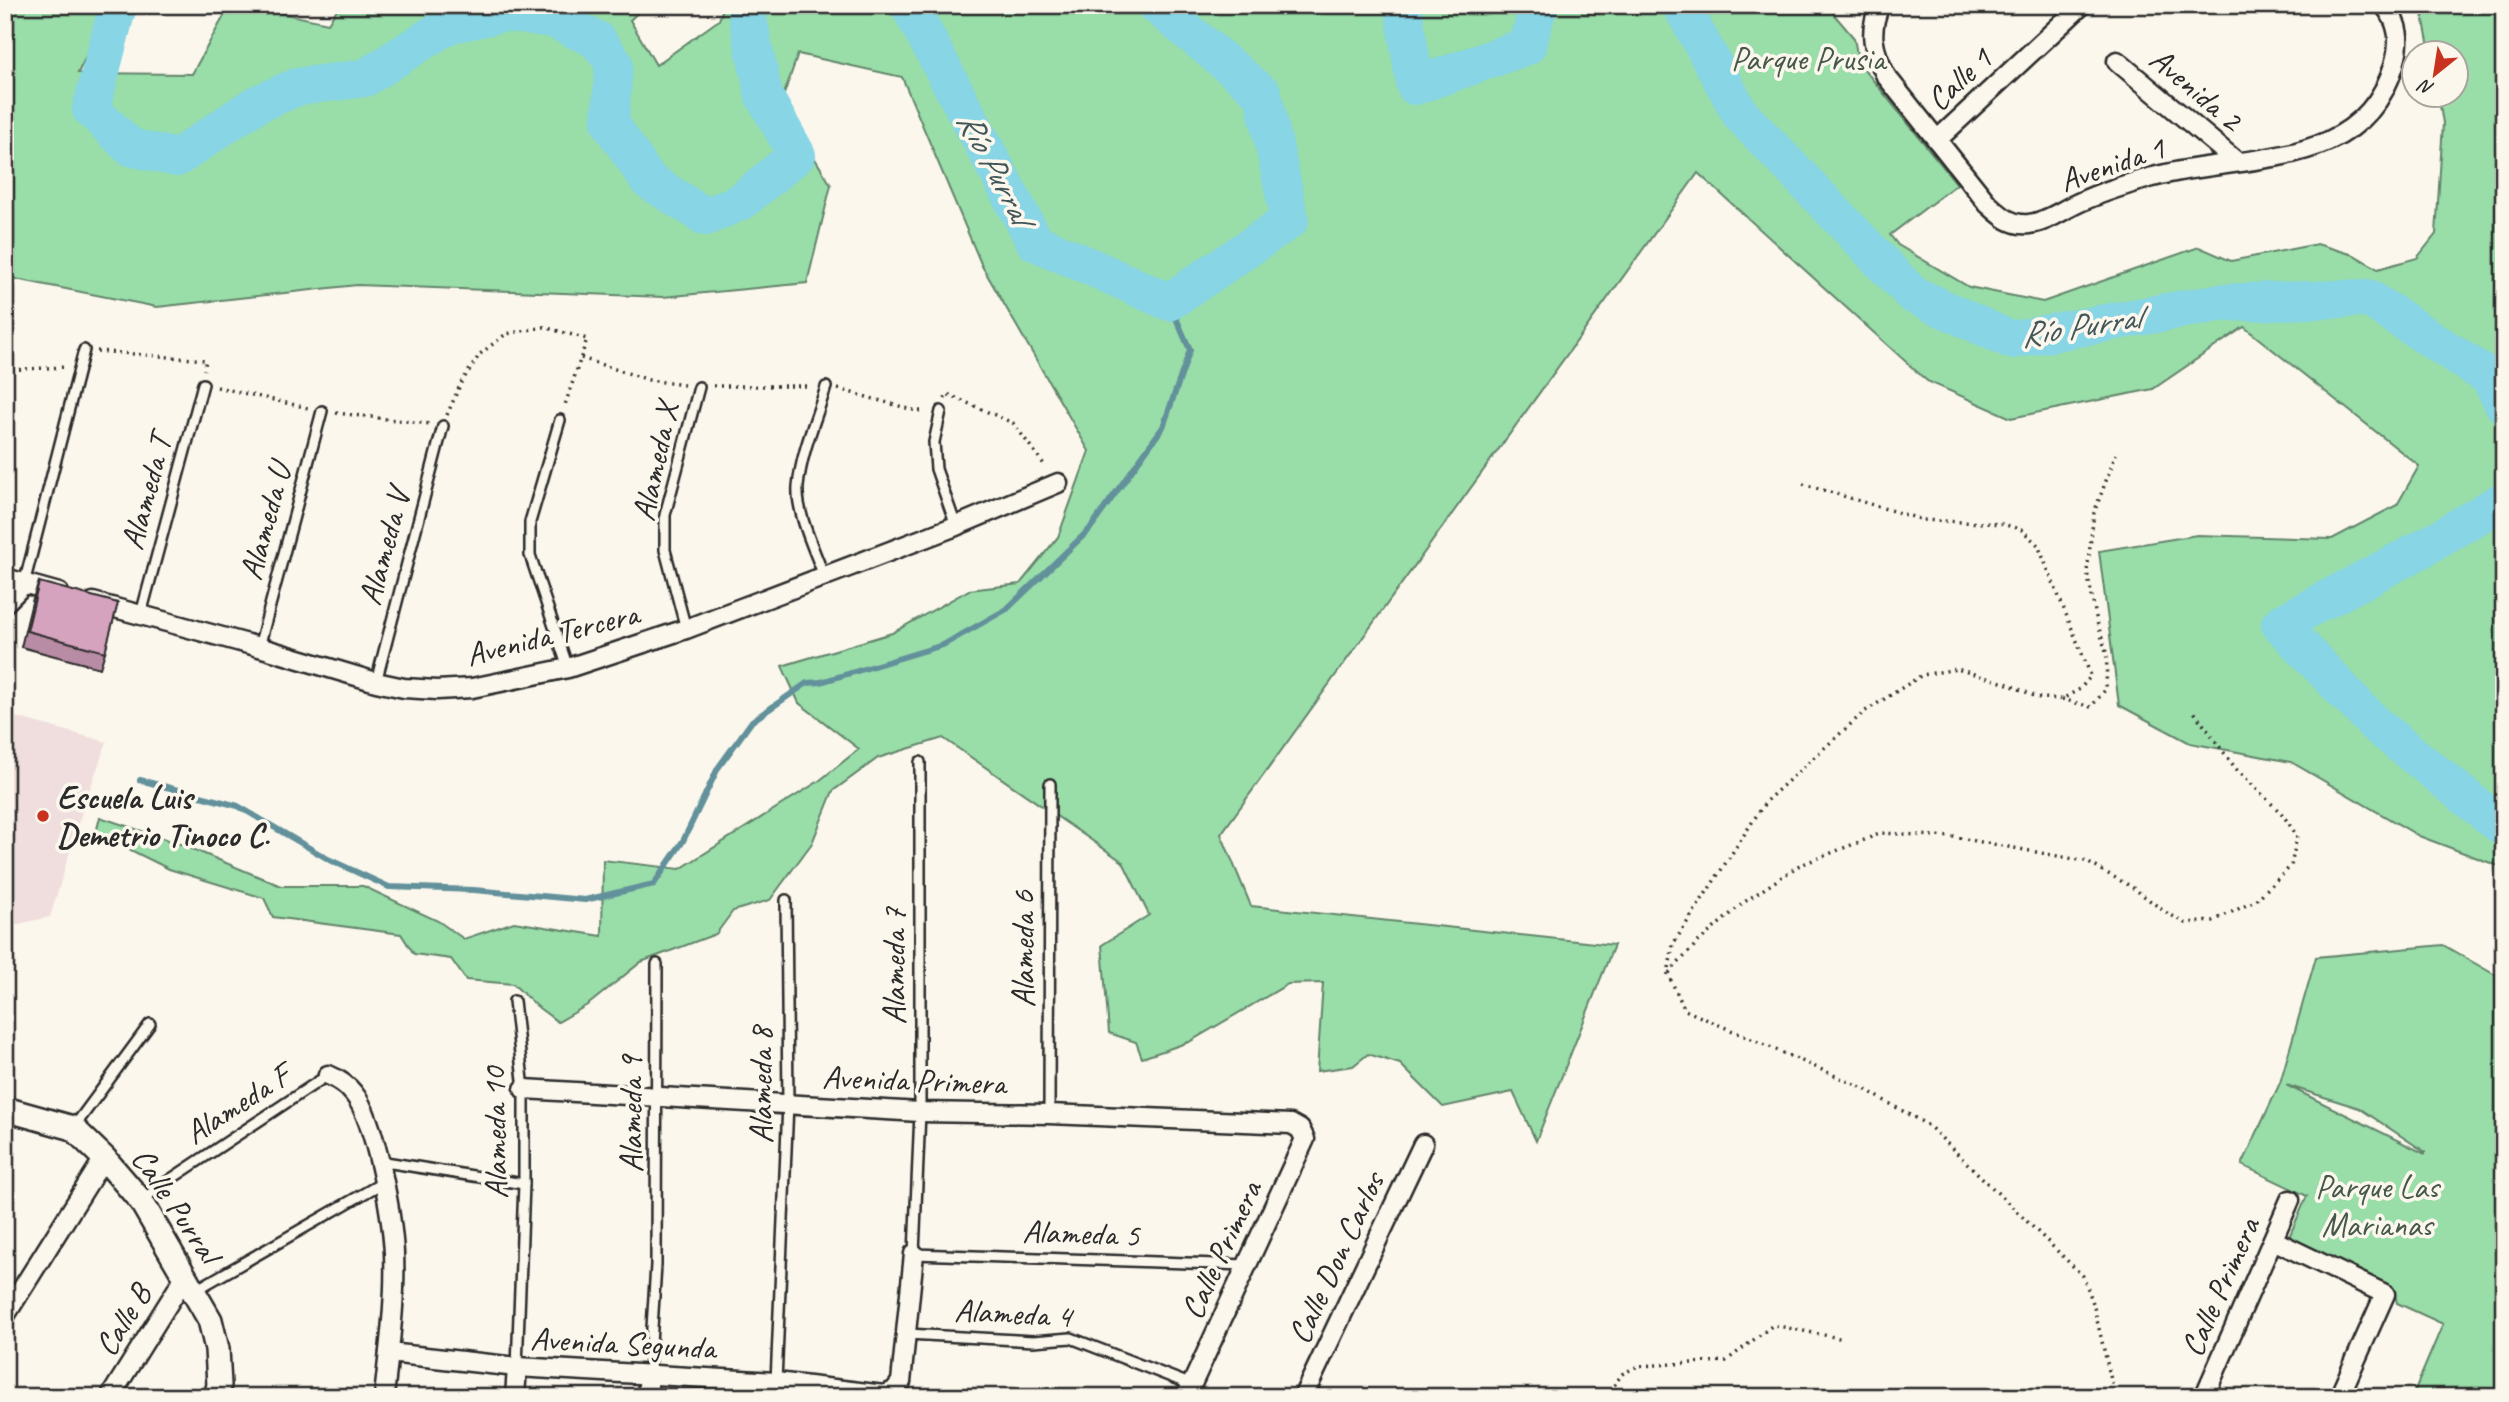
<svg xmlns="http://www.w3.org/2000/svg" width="2509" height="1402" font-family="Caveat,sans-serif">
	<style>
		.built { fill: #f0dede }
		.green { fill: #99dda9; stroke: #62846a; stroke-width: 2; fill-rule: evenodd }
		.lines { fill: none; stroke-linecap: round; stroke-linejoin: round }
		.stream { stroke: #62919b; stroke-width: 6 }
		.river { stroke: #87d5e5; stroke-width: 38 }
		.service-casing { stroke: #2b2b2b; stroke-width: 14 }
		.minor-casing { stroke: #2b2b2b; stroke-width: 23 }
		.tertiary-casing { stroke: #2b2b2b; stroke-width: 28 }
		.path { stroke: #2b2b2b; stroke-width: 3.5; stroke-dasharray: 2 5; stroke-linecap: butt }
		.service { stroke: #fbf7ec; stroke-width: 9 }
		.minor { stroke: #fbf7ec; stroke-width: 18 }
		.tertiary { stroke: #fbf7ec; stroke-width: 23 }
		.wall { fill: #b88ca4; stroke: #2b2b2b; stroke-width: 2 }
		.building { fill: #d6a3bf; stroke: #2b2b2b; stroke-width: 2 }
		.poi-dot { fill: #c8321e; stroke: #fbf7ec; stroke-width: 2.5 }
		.labels { text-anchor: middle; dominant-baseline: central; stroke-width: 7; stroke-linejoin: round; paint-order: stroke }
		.park-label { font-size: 33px; fill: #46584a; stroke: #fbf7ec }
		.street-label { font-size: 33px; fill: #2b2b2b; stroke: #fbf7ec }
		.poi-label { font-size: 33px; font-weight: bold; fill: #2b2b2b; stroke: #fbf7ec; text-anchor: start }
		.water-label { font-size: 35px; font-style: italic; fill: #42565a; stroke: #fbf7ec }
	</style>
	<rect width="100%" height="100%" fill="#fbf7ec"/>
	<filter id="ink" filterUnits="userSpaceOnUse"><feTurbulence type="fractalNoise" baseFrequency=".0143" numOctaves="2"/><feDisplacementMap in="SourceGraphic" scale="14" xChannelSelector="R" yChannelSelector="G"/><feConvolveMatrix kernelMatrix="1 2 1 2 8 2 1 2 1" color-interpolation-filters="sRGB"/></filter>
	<g filter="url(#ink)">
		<polygon class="built" points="5,714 107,742 84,805 50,917 5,927"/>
		<g class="green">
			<polygon points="5,5 111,5 78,73 192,74 230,5 241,5 328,23 340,5 646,5 630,20 656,65 719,20 724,5 1826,5 1854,38 1857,54 1864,69 1957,184 1890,235 1898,245 1969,287 2043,302 2199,247 2231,261 2317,244 2354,255 2378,269 2417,258 2436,234 2443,123 2438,95 2456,94 2456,52 2430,52 2421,5 2503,5 2504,146 2496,154 2504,183 2504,868 2419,836 2291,762 2190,743 2119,705 2099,551 2197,535 2332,539 2397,505 2419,466 2244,327 2153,389 2011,418 1927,381 1698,173 1221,834 1251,906 1614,945 1536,1141 1513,1092 1443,1107 1400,1064 1368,1054 1353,1066 1317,1071 1323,983 1288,984 1189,1042 1142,1058 1136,1042 1109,1033 1102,945 1149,915 1123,862 943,738 878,758 833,791 812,843 770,900 733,911 716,934 641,962 589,1004 558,1022 539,1008 513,984 466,980 451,959 414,954 401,934 273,917 264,898 169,869 96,833 100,817 183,845 281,886 363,886 438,921 464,939 514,922 602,936 603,860 680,869 819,781 859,749 799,703 782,666 892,633 969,590 1020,584 1058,537 1089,451 982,266 902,77 798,54 781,103 831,185 807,283 663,297 357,285 157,307 5,277"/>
			<path d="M2443 945 2504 980V1397H2412L2443 1324 2397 1303 2394 1289 2385 1283 2289 1237 2307 1196 2242 1165 2280 1083 2316 957ZM2286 1085 2359 1108 2425 1152V1154Z"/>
		</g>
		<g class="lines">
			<polyline class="stream" points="140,780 238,806 328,859 389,887 474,890 585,900 654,884 683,841 718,768 752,721 807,683 821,682 943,645 1007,609 1089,530 1163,427 1190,350 1169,302"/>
			<g class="river">
				<polyline points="118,5 91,109 130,147 177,158 255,105 297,87 365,78 448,25 504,13 553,19 597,40 614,63 610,123 648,180 706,217 742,201 797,155 764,96 745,5"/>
				<polyline points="909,5 1035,242 1169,302 1290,220 1263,94 1156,5"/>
				<polyline points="1403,5 1415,86 1527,46 1539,5"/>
				<polyline points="1681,5 1741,115 1912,294 2011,340 2217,303 2368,298 2489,377 2504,405"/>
				<polyline points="2504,500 2420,550 2280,624 2375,724 2504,828"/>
			</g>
			<g class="service-casing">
				<g id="service">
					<polyline points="941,411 934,442 936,469 956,526"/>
					<polyline points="560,420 530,522 530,555 568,668"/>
					<path d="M824 576C815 552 796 512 798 487 801 453 816 419 826 387"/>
					<polyline points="24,584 84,350"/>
					<polyline points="141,614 203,384"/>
					<polyline points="686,629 665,550 665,515 699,387"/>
					<polyline points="259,647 322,411"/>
					<polyline points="376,682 443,426"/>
					<polyline points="920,762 920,1112 914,1254 1247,1265"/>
					<polyline points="514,1001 524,1089 524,1184 517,1367"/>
					<polyline points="1049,1114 1050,784"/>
					<polyline points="74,1127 150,1024"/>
					<polyline points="379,1161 524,1184"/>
					<polyline points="141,1201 159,1187 328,1075"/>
					<polyline points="194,1291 384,1182"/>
					<polyline points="907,1334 1033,1341 1071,1338 1192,1385"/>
					<polyline points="649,1375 656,1265 657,964"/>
					<polyline points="776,1382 788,1104 786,900"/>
				</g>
			</g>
			<g class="minor-casing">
				<g id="minor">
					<path d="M1880 5C1868 32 1873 50 1886 76L1988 204C2000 215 2011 226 2029 224 2047 222 2062 210 2078 203 2101 192 2125 185 2149 178 2237 152 2362 175 2394 65 2401 41 2400 24 2384 5"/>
					<polyline points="2117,61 2237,162"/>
					<polyline points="1937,140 2082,5"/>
					<polyline points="5,578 59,593"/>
					<polyline points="93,602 259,647 376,682 404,688 437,690 472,688 568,668 686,629 956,526 1058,483"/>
					<polyline points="5,603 24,584"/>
					<path d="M328 1075C338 1079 348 1086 354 1094 376 1121 392 1217 394 1253 396 1301 389 1349 384 1397"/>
					<polyline points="524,1089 920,1112 1049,1114 1291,1124 1300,1129 1305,1139 1186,1397"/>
					<polyline points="2273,1240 2385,1294 2339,1397"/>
					<polyline points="5,1316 104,1158"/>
					<polyline points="389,1353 517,1367 776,1382 884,1395 894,1391 901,1382 914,1254"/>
					<polyline points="110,1397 186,1275"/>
					<polyline points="515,1397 517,1367"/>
					<polyline points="647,1397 649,1375"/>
					<polyline points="1303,1397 1423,1144"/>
					<polyline points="2204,1397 2290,1200"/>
				</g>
			</g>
			<g class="tertiary-casing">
				<polyline id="tertiary" points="5,1109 73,1128 104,1158 141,1201 210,1320 217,1349 219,1385 216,1397"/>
			</g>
			<g class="path">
				<polyline points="97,351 206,360 204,370"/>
				<polyline points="581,358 649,380 684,385"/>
				<polyline points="5,370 66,367"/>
				<polyline points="713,386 810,386"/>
				<polyline points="217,387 308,408"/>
				<polyline points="838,389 917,411 926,411"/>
				<polyline points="945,399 947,394 1013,423 1046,467"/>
				<polyline points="336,413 430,424"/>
				<polyline points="447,415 461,383 480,354 506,334 544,327 587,339 564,408"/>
				<polyline points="1803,484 1923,520 2003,524 2022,530 2038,545 2091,676 2080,689 2062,699 2039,698 2008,684 1957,669 1922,675 1864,712 1766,801 1673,944 1668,974 1685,1010 1861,1087 1929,1126 2083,1276 2093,1303 2115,1397"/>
				<polyline points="2062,699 2091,707 2106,689 2107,655 2097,622 2087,572 2094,513 2116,454"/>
				<polyline points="1669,973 1697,943 1743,903 1798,866 1882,833 1954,837 2085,861 2132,887 2165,912 2186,923 2213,921 2255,901 2291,866 2297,836 2283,815 2236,769 2192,709"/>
				<polyline points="1606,1397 1622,1374 1638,1366 1726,1361 1773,1325 1844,1339"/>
			</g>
			<use href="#service" class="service"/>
			<use href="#minor" class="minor"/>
			<use href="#tertiary" class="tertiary"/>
		</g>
		<polygon class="wall" points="39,582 105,652 100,668 21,647 33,598"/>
		<polygon class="building" points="39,582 118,603 105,652 27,631"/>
	</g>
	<circle class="poi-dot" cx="43" cy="816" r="7"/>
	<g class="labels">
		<g class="park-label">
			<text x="1808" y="59">Parque Prusia</text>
			<text x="2377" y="1187">Parque Las<tspan x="2377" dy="38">Marianas</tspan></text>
		</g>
		<g class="street-label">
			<text transform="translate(1959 79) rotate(-43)">Calle 1</text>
			<text transform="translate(2196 89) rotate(40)">Avenida 2</text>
			<text transform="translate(2112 164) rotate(-19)">Avenida 1</text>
			<text transform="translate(655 462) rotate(-78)">Alameda X</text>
			<text transform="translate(146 492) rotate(-75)">Alameda T</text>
			<text transform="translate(265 522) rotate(-75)">Alameda U</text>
			<text transform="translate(384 547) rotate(-75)">Alameda V</text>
			<text transform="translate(552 634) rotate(-14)">Avenida Tercera</text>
			<text transform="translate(1023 949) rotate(-90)">Alameda 6</text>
			<text transform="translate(894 966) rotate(-90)">Alameda 7</text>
			<text transform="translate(914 1080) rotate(2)">Avenida Primera</text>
			<text transform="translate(761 1085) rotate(-90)">Alameda 8</text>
			<text transform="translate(237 1104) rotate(-33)">Alameda F</text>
			<text transform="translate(631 1114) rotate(-90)">Alameda 9</text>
			<text transform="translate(495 1133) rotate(-91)">Alameda 10</text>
			<text transform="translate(176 1205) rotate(56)">Calle Purral</text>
			<text transform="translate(1081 1233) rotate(2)">Alameda 5</text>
			<text transform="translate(1221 1250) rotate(-65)">Calle Primera</text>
			<text transform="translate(1336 1258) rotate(-65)">Calle Don Carlos</text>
			<text transform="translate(2220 1287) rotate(-66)">Calle Primera</text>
			<text transform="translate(1013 1313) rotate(3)">Alameda 4</text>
			<text transform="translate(123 1320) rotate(-58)">Calle B</text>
			<text transform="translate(623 1343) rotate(3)">Avenida Segunda</text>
		</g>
		<g class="poi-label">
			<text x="57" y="797">Escuela Luis<tspan x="57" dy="38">Demetrio Tinoco C.</tspan></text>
		</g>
		<g class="water-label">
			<text transform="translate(995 167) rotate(62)">Río Purral</text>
			<text transform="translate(2080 326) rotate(-9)">Río Purral</text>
		</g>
	</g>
	<rect width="2509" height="1402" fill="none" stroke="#fbf7ec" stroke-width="28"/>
	<rect x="14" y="14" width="2481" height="1374" fill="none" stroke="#2b2b2b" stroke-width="2.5" filter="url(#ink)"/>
	<g transform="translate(2435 74) rotate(210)"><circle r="33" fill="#fbf7ec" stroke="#a8a59f" stroke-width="2"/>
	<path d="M0-5L12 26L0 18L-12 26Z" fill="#c8321e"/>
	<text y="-10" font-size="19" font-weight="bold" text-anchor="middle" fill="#2b2b2b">N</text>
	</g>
</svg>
